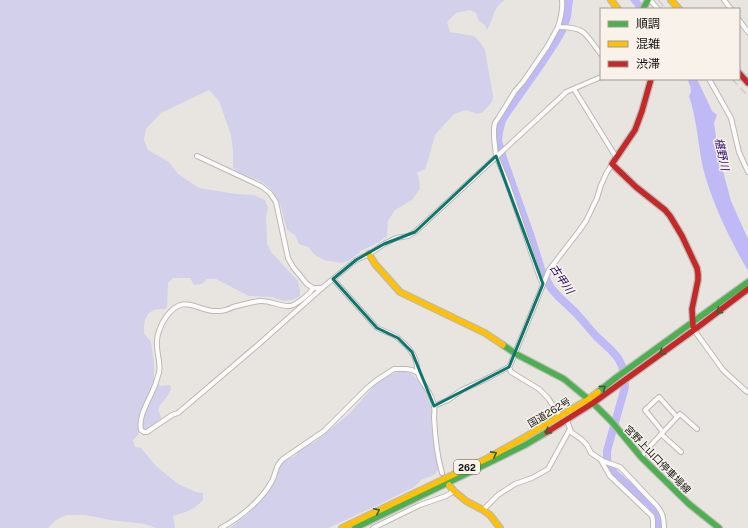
<svg xmlns="http://www.w3.org/2000/svg" width="748" height="528" font-family="'Public Sans','Noto Sans JP',sans-serif">
	<style>
		.green { fill: #d3d0eb }
		.water { fill: #bfb9f6 }
		.lines { fill: none; stroke-linecap: round; stroke-linejoin: round }
		.river { stroke: #bfb9f6; stroke-width: 8 }
		.street-casing { stroke: #bbb9b6; stroke-width: 6 }
		.fast-casing { stroke: #bbb9b6; stroke-width: 8 }
		.slow-casing { stroke: #bbb9b6; stroke-width: 8 }
		.jam-casing { stroke: #bbb9b6; stroke-width: 8 }
		.street { stroke: #fcfbfa; stroke-width: 4 }
		.fast { stroke: #4caf50; stroke-width: 5.5 }
		.slow { stroke: #ffc107; stroke-width: 5.5 }
		.jam { stroke: #c62828; stroke-width: 5.5 }
		.rail { stroke: #cdccca; stroke-width: 1.5; stroke-dasharray: 8 4; stroke-linecap: butt }
		.oneway { stroke: #306130 }
		.marked { fill: none; stroke: #0f766e; stroke-width: 3; stroke-linejoin: round }
		.labels { text-anchor: middle; dominant-baseline: central; stroke-width: 3; stroke-linejoin: round; paint-order: stroke }
		.shield { fill: #f8f2eb; stroke: #595652; stroke-width: 1 }
		.shield-label { font-size: 9px; font-weight: bold; fill: #151310 }
		.street-label { font-size: 10px; fill: #151310; stroke: #f8f2eb }
		.water-label { font-size: 11px; font-style: italic; fill: #2b066f; stroke: #f8f2eb }
	</style>
	<rect width="100%" height="100%" fill="#e8e5e1"/>
	<g class="green">
		<path d="M0 0H505C491 9 495 18 487 30L485 25 479 21 476 13 470 10 456 13 447 22 450 32 474 36 480 42 485 50 493 96 492 102 483 112 478 114 466 110 454 114 435 135 429 157 425 169 417 173 419 179 420 189 412 200 395 210 388 221 387 236 379 242 361 251 350 260 342 263 324 260 315 255 308 247 299 244 295 235 287 230C282 210 280 190 258 180 250 177 240 174 233 168V150L231 135 219 101 209 90 161 113 146 129 144 140 148 150 169 162 178 174 199 188 236 194 254 195 265 200 268 208 266 218 267 234V243L271 252 298 281 300 291V296L292 300 284 301 272 297 249 296 216 279H207L202 284 194 285 190 278H173L168 283 167 307 165 309C162 309 157 309 154 310 144 314 144 324 144 333L151 342 154 364V381L161 386 170 385 171 389 167 397 160 405 158 410 160 414 161 418 148 429 139 432 138 435 133 440 135 447 141 448 156 466 178 484 196 492 203 493V500C194 510 186 512 173 516L175 528H156L145 524 110 520 85 515H66L56 520 48 528H0Z"/>
		<polygon points="400,371 411,373 420,382 429,401 432,411 431,423 433,440 438,470 434,475 421,480 414,487 376,506 328,528 230,528 249,513 257,504 273,484 278,468 282,462 295,456 300,450 315,442 349,414 375,385 390,375"/>
	</g>
	<g class="water">
		<polygon points="630,0 639,0 648,9 637,9"/>
		<path d="M687 79H697L712 111 717 115 714 123 717 144 723 171 731 201 748 239V271C729 237 713 206 703 168 698 144 697 120 689 96 693 90 690 85 687 79Z"/>
	</g>
	<g class="lines">
		<polyline class="river" points="569,0 567,17 562,31 556,41 539,67 508,111 502,120 499,132 498,141 503,158 530,234 542,272 551,288 558,296 576,313 596,336 611,350 618,358 622,366 624,376 625,387 607,451 607,459 609,467 616,475 652,506 657,515 657,528"/>
		<g class="street-casing">
			<g id="street">
				<path d="M562 0C563 10 561 18 558 27 565 27 576 27 583 32 590 38 595 47 601 54"/>
				<polyline points="650,0 658,9"/>
				<polyline points="724,0 731,9"/>
				<polyline points="739,20 748,32"/>
				<polyline points="709,79 731,118 739,152 748,172"/>
				<polyline points="574,89 616,157"/>
				<polyline points="197,156 261,186 270,193 276,202 288,258 293,267 307,284 313,288 322,288"/>
				<path d="M333 279 377 328C384 332 393 333 399 339 405 344 414 353 416 361 417 366 417 371 419 376 424 386 433 395 434 406 435 410 434 414 434 418 435 436 437 456 442 473"/>
				<polyline points="543,284 540,278 507,182 496,156 494,137 494,128 495,123 499,117 515,91 523,82 547,47 558,27"/>
				<path d="M313 288C311 293 296 305 290 306 280 307 270 300 260 301 251 302 242 305 233 307 229 309 223 311 219 311 197 313 185 291 166 317 161 324 156 336 157 345 157 355 161 363 159 373 157 378 156 384 153 390 148 402 138 417 141 430L144 432H147L172 415 178 413 259 344 322 288 356 260 369 254 384 244 396 238 408 236 415 232 561 97 566 92 601 77"/>
				<polyline points="694,330 723,370 746,391 748,392"/>
				<polyline points="509,367 511,372 539,389 548,398 560,416"/>
				<polyline points="434,406 448,400 462,390 484,380 509,367 511,363 549,270 579,231 586,221 597,198 601,185 606,174 612,164"/>
				<path d="M567 420 571 432 581 439 587 445 591 453 603 461 620 467 657 506C663 513 664 519 664 528"/>
				<polyline points="663,432 645,410 659,397 677,417"/>
				<polyline points="661,434 681,452"/>
				<polyline points="641,457 651,445 680,414 697,429"/>
				<polyline points="601,460 602,462 610,476 652,516 653,520 653,528"/>
				<polyline points="483,510 498,495 515,484 532,478 548,469 570,429"/>
				<path d="M221 528C240 518 262 500 272 481 277 472 274 467 283 459L324 431 367 388 377 380 394 369H406L412 370 418 373"/>
				<polyline points="373,528 420,505 446,496 454,491"/>
			</g>
		</g>
		<g class="fast-casing">
			<g id="fast">
				<polyline points="643,9 648,0"/>
				<polyline points="503,345 516,354 564,379 593,403 612,422 641,457 689,504 719,528"/>
				<polyline points="598,392 617,377 748,282"/>
				<polyline points="355,528 525,445 547,432"/>
			</g>
		</g>
		<g class="slow-casing">
			<g id="slow">
				<polyline points="611,0 618,9"/>
				<polyline points="671,0 679,9"/>
				<polyline points="369,254 375,264 400,292 485,333 503,345"/>
				<polyline points="449,485 454,491 466,501 483,510 490,515 500,528"/>
				<polyline points="342,528 488,458 522,439 589,399 598,392"/>
			</g>
		</g>
		<g class="jam-casing">
			<g id="jam">
				<polyline points="739,73 748,83"/>
				<polyline points="651,79 642,111 635,130 612,164 636,187 665,210 670,216 682,236 697,268 698,274 698,280 692,309 693,326"/>
				<polyline points="547,432 593,403 694,330 748,289"/>
			</g>
		</g>
		<use href="#street" class="street"/>
		<use href="#fast" class="fast"/>
		<use href="#slow" class="slow"/>
		<use href="#jam" class="jam"/>
		<g class="rail">
			<polyline points="658,0 666,9"/>
			<polyline points="732,79 748,96"/>
		</g>
	</g>
	<defs><path id="oneway-chevron" d="M-2-3.5L2.5 0L-2 3.5" fill="none" stroke-width="1.6" stroke-linecap="round" stroke-linejoin="round"/></defs>
	<g class="oneway">
		<use href="#oneway-chevron" transform="translate(719 311) rotate(143)"/>
		<use href="#oneway-chevron" transform="translate(662 352) rotate(145)"/>
		<use href="#oneway-chevron" transform="translate(603 388) rotate(-37)"/>
		<use href="#oneway-chevron" transform="translate(548 431) rotate(149)"/>
		<use href="#oneway-chevron" transform="translate(494 454) rotate(-28)"/>
		<use href="#oneway-chevron" transform="translate(377 511) rotate(-26)"/>
	</g>
	<path class="marked" d="M496 156 543 284 509 367 434 406 412 352 398 338 377 328 333 279 356 260 384 244 415 232Z"/>
	<g class="labels">
		<rect class="shield" x="454" y="460" width="26" height="14" rx="3"/>
		<g class="shield-label">
			<text x="467" y="467">262</text>
		</g>
		<g class="street-label">
			<text transform="translate(549 412) rotate(-31)">国道262号</text>
			<text transform="translate(658 459) rotate(46)">宮野上山口停車場線</text>
		</g>
		<g class="water-label">
			<text transform="translate(722 154) rotate(78)">椹野川</text>
			<text transform="translate(562 279) rotate(56)">古甲川</text>
		</g>
	</g>
	<rect x="600" y="8" width="140" height="72" fill="#f8f2eb" stroke="#9d9993"/>
	<rect x="608" y="21" width="20" height="6" fill="#4caf50" stroke="#9d9993"/>
	<text x="636" y="28" font-size="12" fill="#151310">順調</text>
	<rect x="608" y="41" width="20" height="6" fill="#ffc107" stroke="#9d9993"/>
	<text x="636" y="48" font-size="12" fill="#151310">混雑</text>
	<rect x="608" y="61" width="20" height="6" fill="#c62828" stroke="#9d9993"/>
	<text x="636" y="68" font-size="12" fill="#151310">渋滞</text>
</svg>
